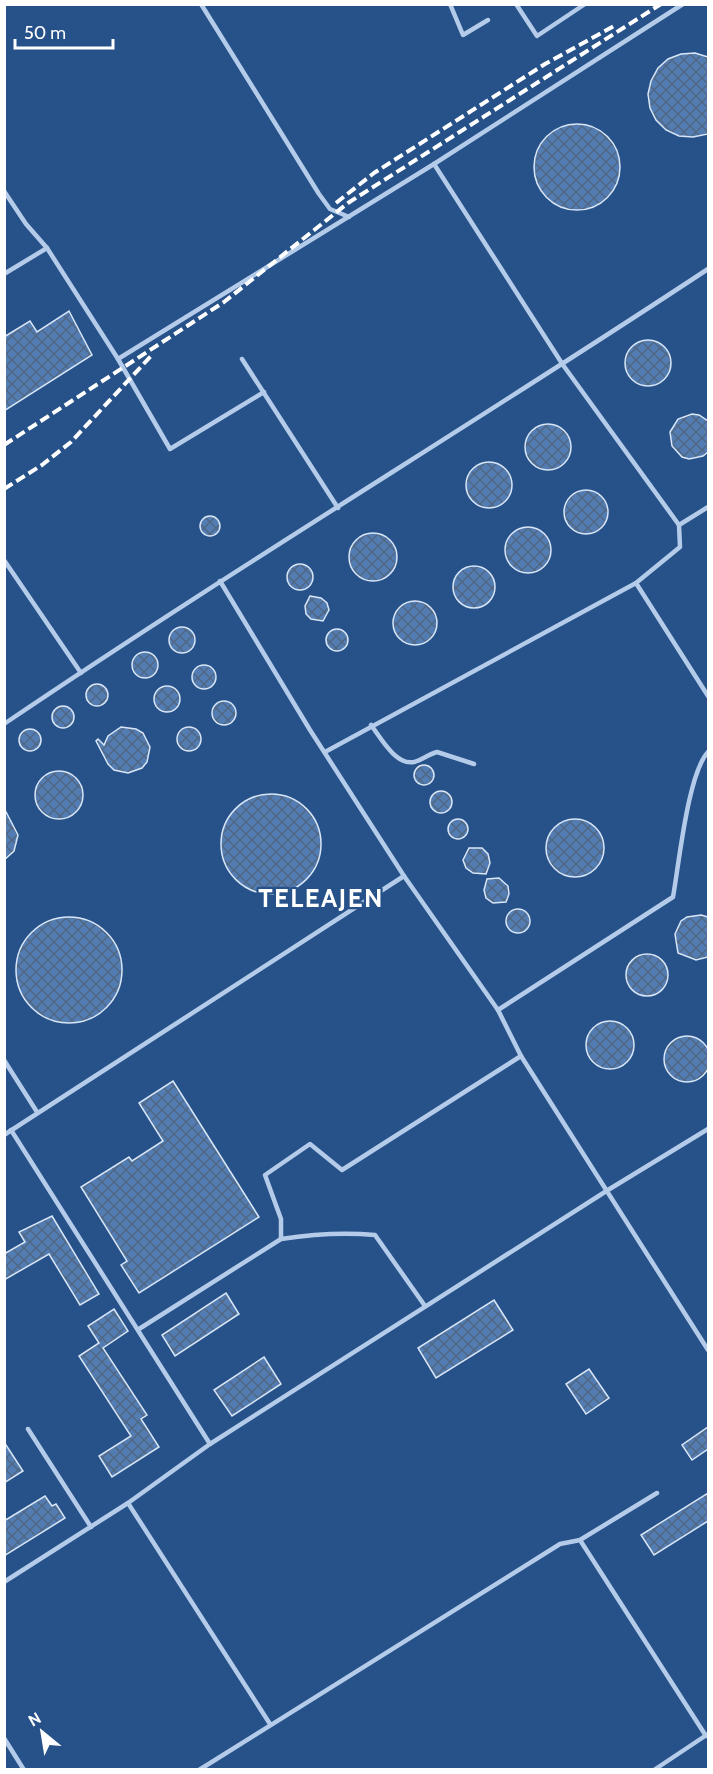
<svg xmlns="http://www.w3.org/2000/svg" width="713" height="1774" font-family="Cabin,sans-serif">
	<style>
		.building { fill: url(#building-cross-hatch); stroke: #d8e6f7; stroke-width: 1.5 }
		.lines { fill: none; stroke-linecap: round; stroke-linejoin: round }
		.lane { stroke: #b4cce9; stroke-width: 4.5 }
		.rail { stroke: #fff; stroke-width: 4; stroke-dasharray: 10 4.5; stroke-linecap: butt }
		.labels { text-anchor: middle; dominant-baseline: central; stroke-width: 4.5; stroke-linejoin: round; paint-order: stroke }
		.district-label { font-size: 26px; font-weight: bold; letter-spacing: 1.5px; fill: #fff; stroke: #265189 }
	</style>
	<defs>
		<pattern id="building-cross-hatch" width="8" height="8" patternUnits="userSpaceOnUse" patternTransform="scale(1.5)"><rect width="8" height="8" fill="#537db2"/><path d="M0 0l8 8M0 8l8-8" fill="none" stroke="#506784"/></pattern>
	</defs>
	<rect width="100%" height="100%" fill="#265189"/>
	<g class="building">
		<polygon points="695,53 708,57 708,134 693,137 679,136 666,130 656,120 650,108 648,94 651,81 658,68 668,59 681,54"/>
		<circle cx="577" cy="167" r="43"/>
		<polygon points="69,311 92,355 4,411 4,337 30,321 37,332"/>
		<circle cx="648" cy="363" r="23"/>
		<polygon points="692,414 699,415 708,421 708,452 703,456 689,459 682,457 672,446 670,432 678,419"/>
		<circle cx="548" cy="447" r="23"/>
		<circle cx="489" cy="485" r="23"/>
		<circle cx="586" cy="512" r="22"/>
		<circle cx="210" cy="526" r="10"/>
		<circle cx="528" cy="550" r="23"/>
		<circle cx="373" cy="557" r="24"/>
		<circle cx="300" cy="577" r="13"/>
		<circle cx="474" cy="587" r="21"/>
		<polygon points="310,596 321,598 327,603 329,610 323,621 311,619 306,614 305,606"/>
		<circle cx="415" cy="623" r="22"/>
		<circle cx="182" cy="640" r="13"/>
		<circle cx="337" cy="640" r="11"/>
		<circle cx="145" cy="665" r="13"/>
		<circle cx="204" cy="677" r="12"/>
		<circle cx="97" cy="695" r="11"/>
		<circle cx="167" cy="699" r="13"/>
		<circle cx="224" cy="713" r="12"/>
		<circle cx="63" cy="717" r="11"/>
		<polygon points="121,727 136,729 143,733 150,747 147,762 142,768 128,773 114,770 108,764 96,741 98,739 104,745 108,736"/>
		<circle cx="189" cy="739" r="12"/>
		<circle cx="30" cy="740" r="11"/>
		<circle cx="424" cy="775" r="10"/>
		<circle cx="59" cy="795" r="24"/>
		<circle cx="441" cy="802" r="11"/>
		<circle cx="271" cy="844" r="50"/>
		<polygon points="4,808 18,835 14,851 4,860"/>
		<circle cx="458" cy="829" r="10"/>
		<circle cx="575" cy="848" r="29"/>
		<polygon points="469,848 482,848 488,854 490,863 486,874 473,873 466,868 463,860"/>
		<polygon points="499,878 508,886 509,894 506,902 493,903 486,898 484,890 487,879"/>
		<circle cx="518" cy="921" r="12"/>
		<polygon points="701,915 708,917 708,957 696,960 678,953 675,934 681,921 687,917"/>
		<circle cx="69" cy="970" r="53"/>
		<circle cx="647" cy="975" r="21"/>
		<circle cx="610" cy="1045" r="24"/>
		<circle cx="687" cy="1059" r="23"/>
		<polygon points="173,1081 259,1217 139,1293 121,1265 127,1261 81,1187 129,1157 132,1161 163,1141 139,1103"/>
		<polygon points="52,1216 99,1294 80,1305 49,1254 4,1280 4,1254 25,1242 19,1232"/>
		<polygon points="226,1293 239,1314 175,1356 162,1335"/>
		<polygon points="494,1300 513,1330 436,1378 418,1348"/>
		<polygon points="114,1309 128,1331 103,1348 147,1415 141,1419 159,1447 112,1477 99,1456 131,1436 79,1356 99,1343 88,1326"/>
		<polygon points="264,1357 281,1384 232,1416 214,1390"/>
		<polygon points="589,1369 609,1398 586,1414 566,1384"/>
		<polygon points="708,1427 708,1449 692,1460 682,1445"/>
		<polygon points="4,1442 23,1471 4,1483"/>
		<polygon points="708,1493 708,1521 654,1555 641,1535"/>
		<polygon points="45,1496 52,1506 56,1504 65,1518 4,1556 4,1521"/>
	</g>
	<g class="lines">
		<g class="lane">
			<polyline points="201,4 319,194 330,209 349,217"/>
			<polyline points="450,4 463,35 488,20"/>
			<polyline points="516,4 537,36 585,4"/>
			<polyline points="4,191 26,224 47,248 118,359 170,449 264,392"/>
			<polyline points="4,274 47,248"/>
			<polyline points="118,359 434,164 683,4"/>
			<polyline points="242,359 338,508"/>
			<polyline points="679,525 708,507"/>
			<polyline points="4,560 81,673"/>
			<polyline points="220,581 310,730 404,876 498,1010 521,1056 708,1350"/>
			<polyline points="636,583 708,696"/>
			<path d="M4 724C236 567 475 423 708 269"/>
			<path d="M371 725C380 737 396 766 414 762 422 760 429 754 437 752L474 764"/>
			<polyline points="325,752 636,583 680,547 679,525 563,365 434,164"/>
			<path d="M498 1010 673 897C679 864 688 773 708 752"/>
			<polyline points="4,1060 37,1112"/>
			<polyline points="11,1130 210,1444"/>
			<polyline points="4,1135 404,876"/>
			<polyline points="281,1239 281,1219 265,1175 310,1144 342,1170 521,1056"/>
			<path d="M139 1329 281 1239C313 1234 343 1232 375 1235L425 1306"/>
			<polyline points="28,1429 91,1527"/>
			<polyline points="128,1503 270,1724"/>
			<polyline points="580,1540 706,1736"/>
			<polyline points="4,1582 128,1503 210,1444 608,1190 708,1129"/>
			<polyline points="4,1738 24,1770"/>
			<polyline points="199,1770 560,1544 580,1540 657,1493"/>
			<polyline points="654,1770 708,1734"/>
		</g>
		<g class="rail">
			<polyline points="336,203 374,173 545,64 614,26"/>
			<polyline points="4,445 224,302 348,203 661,4"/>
			<polyline points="4,489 42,465 71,442 151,356"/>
		</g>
	</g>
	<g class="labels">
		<g class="district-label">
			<text x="321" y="898">TELEAJEN</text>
		</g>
	</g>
	<rect width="713" height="1774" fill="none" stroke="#ffffff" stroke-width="12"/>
	<g transform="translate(42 1732) rotate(330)" stroke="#265189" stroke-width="4.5" paint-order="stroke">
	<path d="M0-4.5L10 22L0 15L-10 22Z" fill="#ffffff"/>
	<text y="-9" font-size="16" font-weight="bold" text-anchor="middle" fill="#ffffff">N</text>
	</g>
	<path d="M15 39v9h98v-9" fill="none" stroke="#ffffff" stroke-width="3"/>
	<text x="24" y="39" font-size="18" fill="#ffffff" stroke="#265189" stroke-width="4.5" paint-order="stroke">50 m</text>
</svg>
